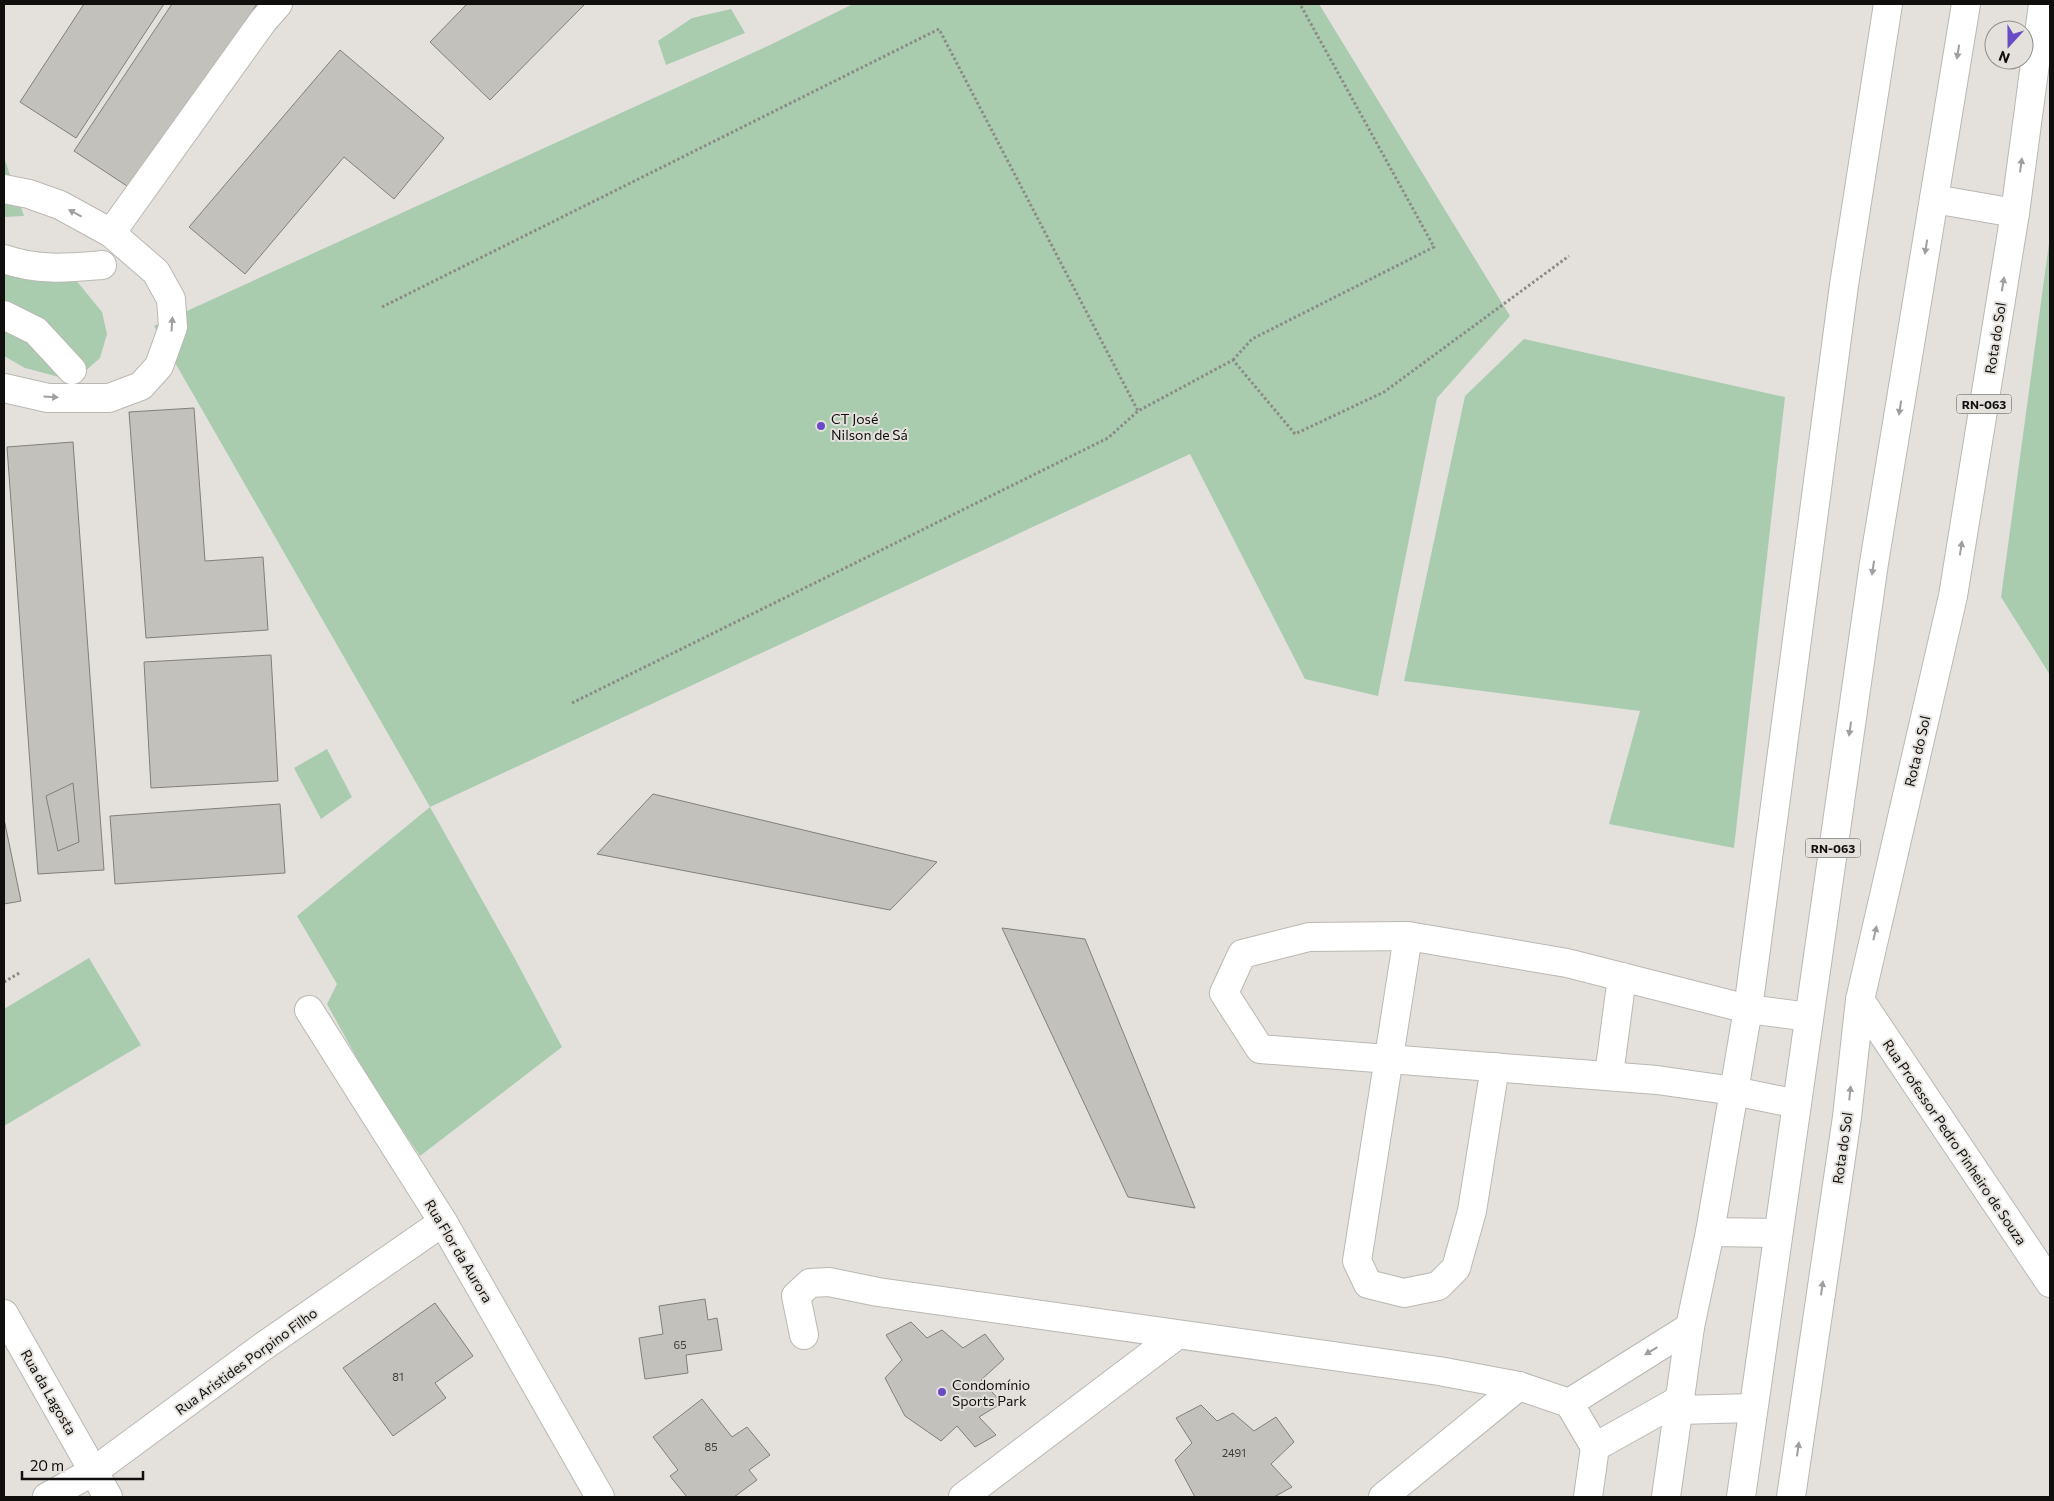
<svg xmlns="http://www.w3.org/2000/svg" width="2054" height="1501" font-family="Commissioner,sans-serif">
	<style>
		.green { fill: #a9ccaf }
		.building { fill: #c3c1bc; stroke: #817f7a }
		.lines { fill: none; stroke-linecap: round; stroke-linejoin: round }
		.minor-casing { stroke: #bab8b3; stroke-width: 30 }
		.major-casing { stroke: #bab8b3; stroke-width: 30 }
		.path { stroke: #8c8a87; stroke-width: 3; stroke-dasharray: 2.5 2.5; stroke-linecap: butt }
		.minor { stroke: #fff; stroke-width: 28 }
		.major { stroke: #fff; stroke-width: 28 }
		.oneway { fill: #9f9f9f }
		.poi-dot { fill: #694cc5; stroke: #e4e1dd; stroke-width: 2 }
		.labels { text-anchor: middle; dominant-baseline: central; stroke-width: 4; stroke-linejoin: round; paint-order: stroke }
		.number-label { font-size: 11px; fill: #3d3c3a }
		.shield { fill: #e4e1dd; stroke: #504e4c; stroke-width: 1 }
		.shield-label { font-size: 12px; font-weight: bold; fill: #100f0e }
		.street-label { font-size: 14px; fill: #100f0e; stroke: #e4e1dd }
		.poi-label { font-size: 14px; fill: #100f0e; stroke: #e4e1dd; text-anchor: start }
	</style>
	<rect width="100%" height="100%" fill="#e4e1dd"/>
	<g class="green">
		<polygon points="853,4 1319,4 1510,316 1437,398 1378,696 1305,679 1190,454 430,807 514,957 562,1047 420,1156 368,1078 327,1004 337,984 297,916 430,807 154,326 772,44"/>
		<polygon points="731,9 745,33 666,65 658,41 692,18"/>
		<polygon points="4,160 5,160 24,216 4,217"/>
		<polygon points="2050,236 2050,675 2001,597"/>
		<polygon points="4,263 75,279 102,312 107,334 100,358 74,381 25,368 4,356"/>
		<polygon points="1524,339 1785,397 1734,848 1609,824 1640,711 1404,681 1465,396"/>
		<polygon points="327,749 352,797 321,819 294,768"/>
		<polygon points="89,958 141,1045 4,1126 4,1009"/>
	</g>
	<g class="building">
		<polygon points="84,4 164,4 76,138 20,102"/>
		<polygon points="172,4 257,4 133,190 74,151"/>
		<polygon points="467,4 585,4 490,100 430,42"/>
		<polygon points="340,50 444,138 394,199 344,157 245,274 189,227"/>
		<polygon points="194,408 205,561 263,557 268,630 146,638 129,412"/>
		<polygon points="73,442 104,870 38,874 7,447"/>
		<polygon points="271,655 278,781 151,788 144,662"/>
		<polygon points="73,783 79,842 58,851 46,796"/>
		<polygon points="653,794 937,862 890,910 597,854"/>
		<polygon points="280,804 285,873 115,884 110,816"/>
		<polygon points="4,819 21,901 4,904"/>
		<polygon points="1002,928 1085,939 1195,1208 1128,1197"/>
		<polygon points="705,1299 708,1320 717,1318 722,1350 686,1355 688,1373 645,1379 639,1338 663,1334 659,1306"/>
		<polygon points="435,1303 473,1356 435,1383 446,1398 393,1436 343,1368"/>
		<polygon points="911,1322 927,1338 942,1330 963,1348 985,1334 1004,1359 981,1380 1002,1403 979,1417 996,1435 975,1447 957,1426 941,1441 905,1416 885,1378 902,1360 886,1335"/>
		<polygon points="702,1399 732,1437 747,1427 770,1455 749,1470 757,1480 734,1497 687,1497 670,1476 678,1470 653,1437"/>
		<polygon points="1201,1405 1217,1421 1233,1413 1254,1431 1276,1417 1294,1442 1271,1464 1292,1487 1274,1497 1195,1497 1175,1460 1192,1443 1176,1418"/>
	</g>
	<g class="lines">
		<g class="minor-casing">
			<g id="minor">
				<polyline points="4,189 29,194 60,205 111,233 156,272 171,299 173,327 159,366 141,386 109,398 48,398 4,388"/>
				<polyline points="111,233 263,21 278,4"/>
				<path d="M4 259C39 271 67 268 102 265"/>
				<polyline points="4,315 36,331 72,370"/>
				<polyline points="1408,936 1357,1261 1368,1284 1404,1293 1438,1286 1456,1268 1472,1211 1495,1067"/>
				<polyline points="1860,1000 2050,1283"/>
				<polyline points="309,1010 443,1222 600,1497"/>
				<polyline points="1609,1075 1622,977"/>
				<polyline points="1797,1104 1734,1091 1657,1080 1260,1049 1224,993 1242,954 1309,937 1408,936 1567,963 1748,1009 1809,1017"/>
				<polyline points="1710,1232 1778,1233"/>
				<polyline points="4,1314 108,1497"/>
				<polyline points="804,1335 796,1296 810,1283 829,1282 878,1292 1439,1371 1519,1386 1569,1403 1595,1447 1588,1497"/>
				<polyline points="1569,1403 1690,1327"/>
				<polyline points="1595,1447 1681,1399"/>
				<polyline points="47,1497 94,1471 261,1348 443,1222"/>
				<polyline points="963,1497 1177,1335"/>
				<polyline points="1383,1497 1519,1386"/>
				<polyline points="1666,1497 1690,1327 1710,1232 1748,1009 1844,285 1888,4"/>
			</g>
		</g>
		<g class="major-casing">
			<g id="major">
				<polyline points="1934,199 2015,213"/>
				<polyline points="1679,1410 1753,1408"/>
				<polyline points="1741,1497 1874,563 1966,4"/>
				<polyline points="1791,1497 1847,1117 1860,1000 1953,596 2015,213 2043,4"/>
			</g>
		</g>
		<g class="path">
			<polyline points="382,307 939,29 1138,411 1233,360 1295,434 1384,392 1569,256"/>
			<polyline points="1233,360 1252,339 1434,247 1300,4"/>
			<polyline points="572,703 1108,438 1138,411"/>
			<polyline points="4,982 21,972"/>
		</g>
		<use href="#minor" class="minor"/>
		<use href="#major" class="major"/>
	</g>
	<defs><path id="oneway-solid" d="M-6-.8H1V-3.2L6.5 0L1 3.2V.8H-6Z" transform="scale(1.25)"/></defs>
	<g class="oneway">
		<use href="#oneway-solid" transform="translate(1958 52) rotate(99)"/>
		<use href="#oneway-solid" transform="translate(2021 165) rotate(-82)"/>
		<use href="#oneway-solid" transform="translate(75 213) rotate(-152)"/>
		<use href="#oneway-solid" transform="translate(1926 247) rotate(99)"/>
		<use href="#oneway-solid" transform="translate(2003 284) rotate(-81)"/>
		<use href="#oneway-solid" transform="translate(172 324) rotate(-86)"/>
		<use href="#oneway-solid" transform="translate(51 397) rotate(4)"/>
		<use href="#oneway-solid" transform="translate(1900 408) rotate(99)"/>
		<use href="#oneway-solid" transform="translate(1961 548) rotate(-81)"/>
		<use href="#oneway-solid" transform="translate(1873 568) rotate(98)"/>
		<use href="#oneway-solid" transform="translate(1850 729) rotate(98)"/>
		<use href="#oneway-solid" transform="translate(1875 933) rotate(-77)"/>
		<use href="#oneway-solid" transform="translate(1850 1093) rotate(-84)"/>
		<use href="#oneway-solid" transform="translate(1822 1288) rotate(-82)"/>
		<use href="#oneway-solid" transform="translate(1651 1351) rotate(149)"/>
		<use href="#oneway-solid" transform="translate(1798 1449) rotate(-82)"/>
	</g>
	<g class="poi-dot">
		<circle cx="821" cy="426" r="5"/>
		<circle cx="942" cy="1392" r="5"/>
	</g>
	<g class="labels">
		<g class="number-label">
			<text x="680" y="1344">65</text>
			<text x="398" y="1376">81</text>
			<text x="711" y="1446">85</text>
			<text x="1234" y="1452">2491</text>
		</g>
		<g class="shield">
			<rect x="1956.5" y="394.5" width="55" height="19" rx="4"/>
			<rect x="1805.5" y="838.5" width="55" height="19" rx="4"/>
		</g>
		<g class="shield-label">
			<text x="1984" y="404">RN-063</text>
			<text x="1833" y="848">RN-063</text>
		</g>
		<g class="street-label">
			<text transform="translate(1995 338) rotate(-81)">Rota do Sol</text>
			<text transform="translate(1917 751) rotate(-77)">Rota do Sol</text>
			<text transform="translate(1955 1142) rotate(56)">Rua Professor Pedro Pinheiro de Souza</text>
			<text transform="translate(1842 1148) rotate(-82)">Rota do Sol</text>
			<text transform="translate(459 1251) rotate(59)">Rua Flor da Aurora</text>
			<text transform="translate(246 1361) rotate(-36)">Rua Aristides Porpino Filho</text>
			<text transform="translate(49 1392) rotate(60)">Rua da Lagosta</text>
		</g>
		<g class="poi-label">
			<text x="831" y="418">CT José<tspan x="831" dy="16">Nilson de Sá</tspan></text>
			<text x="952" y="1384">Condomínio<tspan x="952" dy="16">Sports Park</tspan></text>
		</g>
	</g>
	<rect width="2054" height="1501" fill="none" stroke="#100f0e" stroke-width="10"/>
	<g transform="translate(2009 45) rotate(201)"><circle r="24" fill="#e4e1dd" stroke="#8f8d8a"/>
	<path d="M0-4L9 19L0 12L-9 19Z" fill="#694cc5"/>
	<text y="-8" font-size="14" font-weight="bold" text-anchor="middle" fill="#100f0e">N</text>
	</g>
	<path d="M22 1471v8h121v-8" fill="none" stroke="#100f0e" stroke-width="2.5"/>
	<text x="30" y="1471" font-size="15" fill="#100f0e" stroke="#e4e1dd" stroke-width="4" paint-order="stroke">20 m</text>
</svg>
